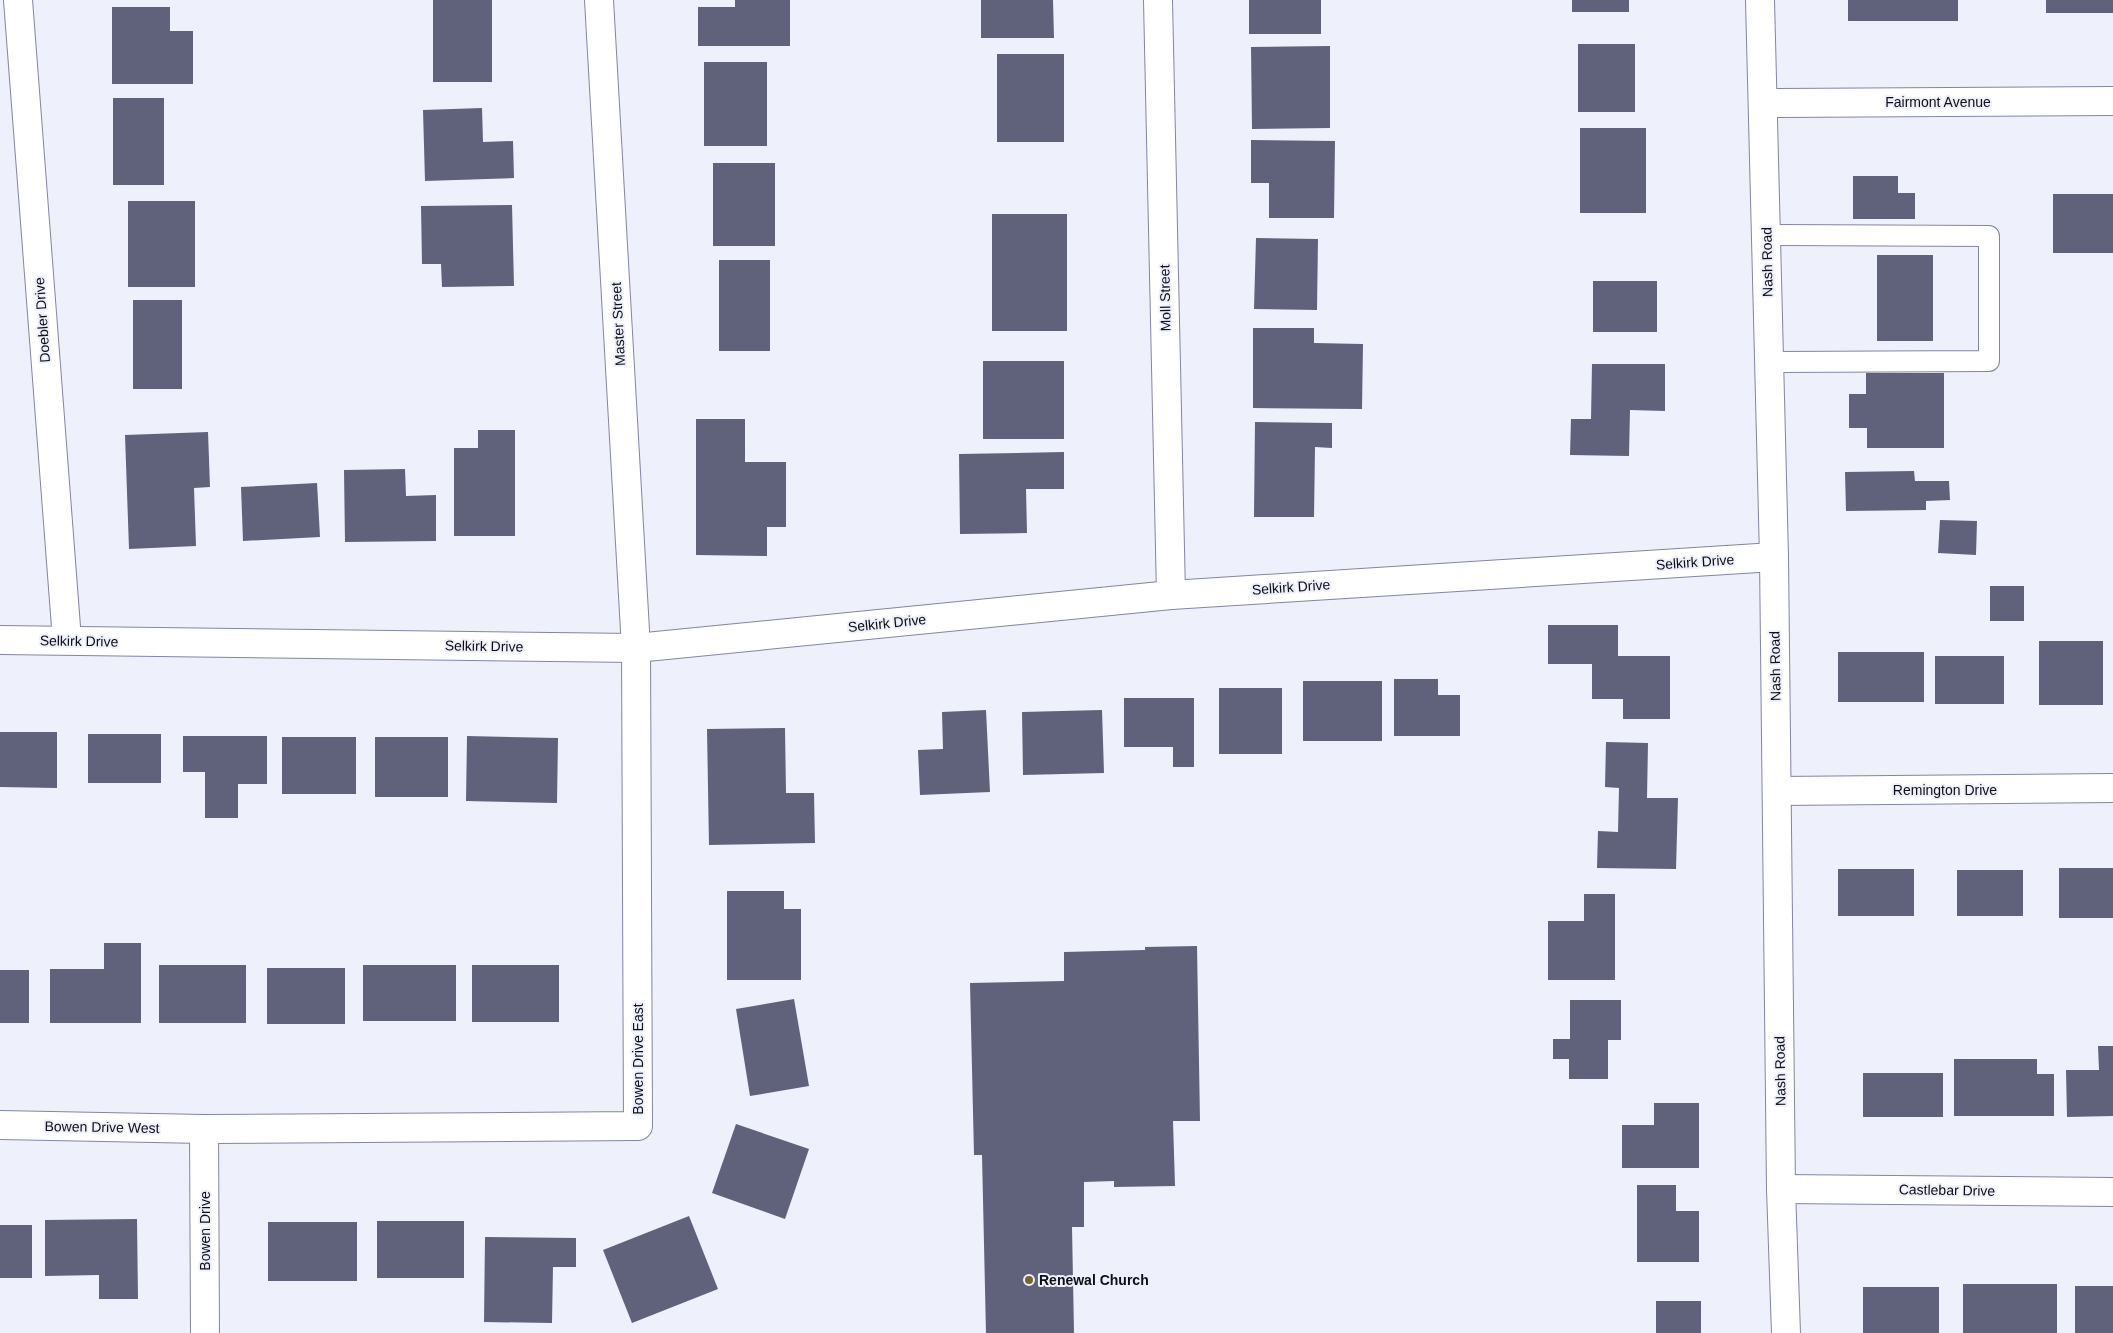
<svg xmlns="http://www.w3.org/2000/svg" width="2113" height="1333" font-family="Helvetica,sans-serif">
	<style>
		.building { fill: #5f627a }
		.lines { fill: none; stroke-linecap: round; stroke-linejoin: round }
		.lane-casing { stroke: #82869f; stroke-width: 22 }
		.street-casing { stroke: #82869f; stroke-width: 30 }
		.secondary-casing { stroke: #82869f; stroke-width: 30 }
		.lane { stroke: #fff; stroke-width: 20 }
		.street { stroke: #fff; stroke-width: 28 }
		.secondary { stroke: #fff; stroke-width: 28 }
		.poi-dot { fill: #7a6333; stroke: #eef0fb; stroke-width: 2 }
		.labels { text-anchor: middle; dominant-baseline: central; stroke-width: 4; stroke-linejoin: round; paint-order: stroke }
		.street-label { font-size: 14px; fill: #0c0d17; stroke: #eef0fb }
		.poi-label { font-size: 14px; font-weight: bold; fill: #0c0d17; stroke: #eef0fb; text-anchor: start }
	</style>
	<rect width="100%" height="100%" fill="#eef0fb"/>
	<g class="building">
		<rect x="433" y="0" width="59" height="82"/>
		<polygon points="735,0 790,0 790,46 698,46 698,7 735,7"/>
		<polygon points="981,0 1053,0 1054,38 981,38"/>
		<rect x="1249" y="0" width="72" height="34"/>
		<rect x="1572" y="0" width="57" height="12"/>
		<rect x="1848" y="0" width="110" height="21"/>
		<rect x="2046" y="0" width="67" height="13"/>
		<polygon points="112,7 170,7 170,31 193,31 193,84 112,84"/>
		<rect x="1578" y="44" width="57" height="68"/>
		<polygon points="1330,46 1330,128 1252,129 1251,47"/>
		<rect x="997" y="54" width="67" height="88"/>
		<rect x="704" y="62" width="63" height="84"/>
		<rect x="113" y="98" width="51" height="87"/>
		<polygon points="482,108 483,142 513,141 514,178 425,181 423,110"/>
		<rect x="1580" y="128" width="66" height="85"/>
		<polygon points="1251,140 1335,141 1334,218 1269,218 1269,183 1251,183"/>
		<rect x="713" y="163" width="62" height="83"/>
		<polygon points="1853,176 1898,176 1898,193 1915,193 1915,219 1853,219"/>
		<rect x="2053" y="194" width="60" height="59"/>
		<rect x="128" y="201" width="67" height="86"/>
		<polygon points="512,205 514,286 442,287 441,264 422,264 421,206"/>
		<rect x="992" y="214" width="75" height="117"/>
		<polygon points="1256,238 1318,239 1317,310 1254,309"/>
		<rect x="1877" y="255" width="56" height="86"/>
		<rect x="719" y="260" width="51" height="91"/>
		<rect x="1593" y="281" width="64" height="51"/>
		<rect x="133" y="300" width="49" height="89"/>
		<polygon points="1253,328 1314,328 1314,343 1363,344 1362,409 1253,408"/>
		<rect x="983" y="361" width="81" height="78"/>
		<polygon points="1592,364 1665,364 1665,411 1630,410 1629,456 1570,455 1571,419 1591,419"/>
		<polygon points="1866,373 1944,373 1944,448 1867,448 1867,428 1849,428 1849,394 1866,394"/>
		<polygon points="696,419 745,419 745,462 786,462 786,527 767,527 767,556 696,555"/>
		<polygon points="1255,422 1332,423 1332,448 1315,447 1314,517 1254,517"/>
		<polygon points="478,430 515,430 515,536 454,536 454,448 478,448"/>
		<polygon points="208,432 210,487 194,488 196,546 129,549 125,435"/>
		<polygon points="1064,452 1064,489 1026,489 1027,533 960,534 959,454"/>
		<polygon points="405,469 406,496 436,495 436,541 345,542 344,470"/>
		<polygon points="1914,471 1915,481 1949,481 1950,500 1926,501 1926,510 1846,511 1845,472"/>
		<polygon points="317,483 320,537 243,541 241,487"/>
		<polygon points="1940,520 1977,521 1976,555 1938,553"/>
		<rect x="1990" y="586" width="34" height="35"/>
		<polygon points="1548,625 1618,625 1618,656 1670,656 1670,719 1623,719 1623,699 1592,699 1592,664 1548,664"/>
		<rect x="2039" y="641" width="64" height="64"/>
		<rect x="1838" y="652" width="86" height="50"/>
		<rect x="1935" y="656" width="69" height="48"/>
		<polygon points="1394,679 1438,679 1438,695 1460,695 1460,736 1394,736"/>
		<rect x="1303" y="681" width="79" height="60"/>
		<rect x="1219" y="688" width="63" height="66"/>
		<polygon points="1124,698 1194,698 1194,767 1173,767 1173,747 1124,747"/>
		<polygon points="986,710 990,792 920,795 918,750 943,749 942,712"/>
		<polygon points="1102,710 1104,773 1023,775 1022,712"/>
		<polygon points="785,728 786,793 814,793 815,843 709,845 707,729"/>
		<polygon points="0,732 57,732 57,788 0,787"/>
		<rect x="88" y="734" width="73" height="49"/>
		<polygon points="183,736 267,736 267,784 238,784 238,818 205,818 205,772 183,772"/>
		<polygon points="467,736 558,738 557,803 466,801"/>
		<rect x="282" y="737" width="74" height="57"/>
		<rect x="375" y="737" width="73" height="60"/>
		<polygon points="1606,742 1648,743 1647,798 1678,798 1676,869 1597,868 1598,831 1618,832 1619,788 1605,787"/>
		<rect x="2059" y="868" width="54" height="50"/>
		<rect x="1838" y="869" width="76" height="47"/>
		<rect x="1957" y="870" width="66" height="46"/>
		<polygon points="727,891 784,891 784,909 801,909 801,980 727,980"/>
		<polygon points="1584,894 1615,894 1615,980 1548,980 1548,921 1584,921"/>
		<polygon points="104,943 141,943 141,1023 50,1023 50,969 104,969"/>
		<polygon points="1197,946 1200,1121 1173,1121 1175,1186 1114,1187 1114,1181 1084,1182 1084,1227 1072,1227 1074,1333 986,1333 982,1155 974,1155 970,983 1064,981 1064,952 1145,950 1145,947"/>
		<rect x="159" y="965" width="87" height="58"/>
		<rect x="363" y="965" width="93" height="56"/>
		<rect x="472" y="965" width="87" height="57"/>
		<rect x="267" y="968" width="78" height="56"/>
		<rect x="0" y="970" width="29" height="53"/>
		<polygon points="794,999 809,1086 750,1096 736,1009"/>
		<polygon points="1570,1000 1621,1000 1621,1040 1608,1040 1608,1079 1569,1079 1569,1059 1553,1059 1553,1039 1570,1039"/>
		<polygon points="2098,1046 2113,1046 2113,1116 2067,1117 2066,1070 2099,1070"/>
		<polygon points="1954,1059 2037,1059 2037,1074 2054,1074 2054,1116 1954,1116"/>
		<rect x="1863" y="1073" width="80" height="44"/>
		<polygon points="1654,1103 1699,1103 1699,1168 1622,1168 1622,1125 1654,1125"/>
		<polygon points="736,1124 809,1149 785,1219 712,1193"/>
		<polygon points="1637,1185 1676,1185 1676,1211 1699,1211 1699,1262 1637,1262"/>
		<polygon points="689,1216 718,1289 632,1323 603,1250"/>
		<polygon points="137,1219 138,1299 99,1299 99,1275 45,1276 45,1220"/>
		<rect x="377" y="1221" width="87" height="57"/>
		<rect x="268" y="1222" width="89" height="59"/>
		<rect x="0" y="1225" width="32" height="53"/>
		<polygon points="485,1237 576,1238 576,1267 553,1267 552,1323 484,1322"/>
		<rect x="1963" y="1284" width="94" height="49"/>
		<rect x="2075" y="1286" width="38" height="47"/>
		<rect x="1863" y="1287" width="76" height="46"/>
		<rect x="1656" y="1301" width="45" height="32"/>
	</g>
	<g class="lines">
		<g class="lane-casing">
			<polyline id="lane" points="1766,235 1989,236 1989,361 1769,362"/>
		</g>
		<g class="street-casing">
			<g id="street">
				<polyline points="18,0 67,640"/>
				<polyline points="1158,0 1171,595"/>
				<polyline points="1764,103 2113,101"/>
				<polyline points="0,640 636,648 1171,595 1774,557"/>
				<polyline points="1777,791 2113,788"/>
				<polyline points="0,1125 204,1129 638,1126 636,648 599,0"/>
				<polyline points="204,1129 205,1333"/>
				<polyline points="1781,1189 2113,1192"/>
			</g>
		</g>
		<g class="secondary-casing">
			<polyline id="secondary" points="1760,0 1774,557 1781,1189 1786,1333"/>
		</g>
		<use href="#lane" class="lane"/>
		<use href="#street" class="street"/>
		<use href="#secondary" class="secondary"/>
	</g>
	<circle class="poi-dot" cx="1029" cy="1280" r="5"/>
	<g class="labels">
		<g class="street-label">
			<text x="1938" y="102">Fairmont Avenue</text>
			<text transform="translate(1767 262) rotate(-91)">Nash Road</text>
			<text transform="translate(1165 298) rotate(-91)">Moll Street</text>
			<text transform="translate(42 320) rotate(-94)">Doebler Drive</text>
			<text transform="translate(618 324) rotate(-93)">Master Street</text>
			<text transform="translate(1695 562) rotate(-4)">Selkirk Drive</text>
			<text transform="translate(1291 587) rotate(-4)">Selkirk Drive</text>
			<text transform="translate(887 623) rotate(-6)">Selkirk Drive</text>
			<text transform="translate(79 641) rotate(1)">Selkirk Drive</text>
			<text transform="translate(484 646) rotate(1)">Selkirk Drive</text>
			<text transform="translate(1775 666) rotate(-91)">Nash Road</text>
			<text x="1945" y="790">Remington Drive</text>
			<text transform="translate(638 1059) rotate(-90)">Bowen Drive East</text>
			<text transform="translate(1780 1071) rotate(-91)">Nash Road</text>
			<text transform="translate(102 1127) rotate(1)">Bowen Drive West</text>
			<text transform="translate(1947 1190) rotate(1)">Castlebar Drive</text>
			<text transform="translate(205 1231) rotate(-90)">Bowen Drive</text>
		</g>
		<g class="poi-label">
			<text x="1039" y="1280">Renewal Church</text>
		</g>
	</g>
</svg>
